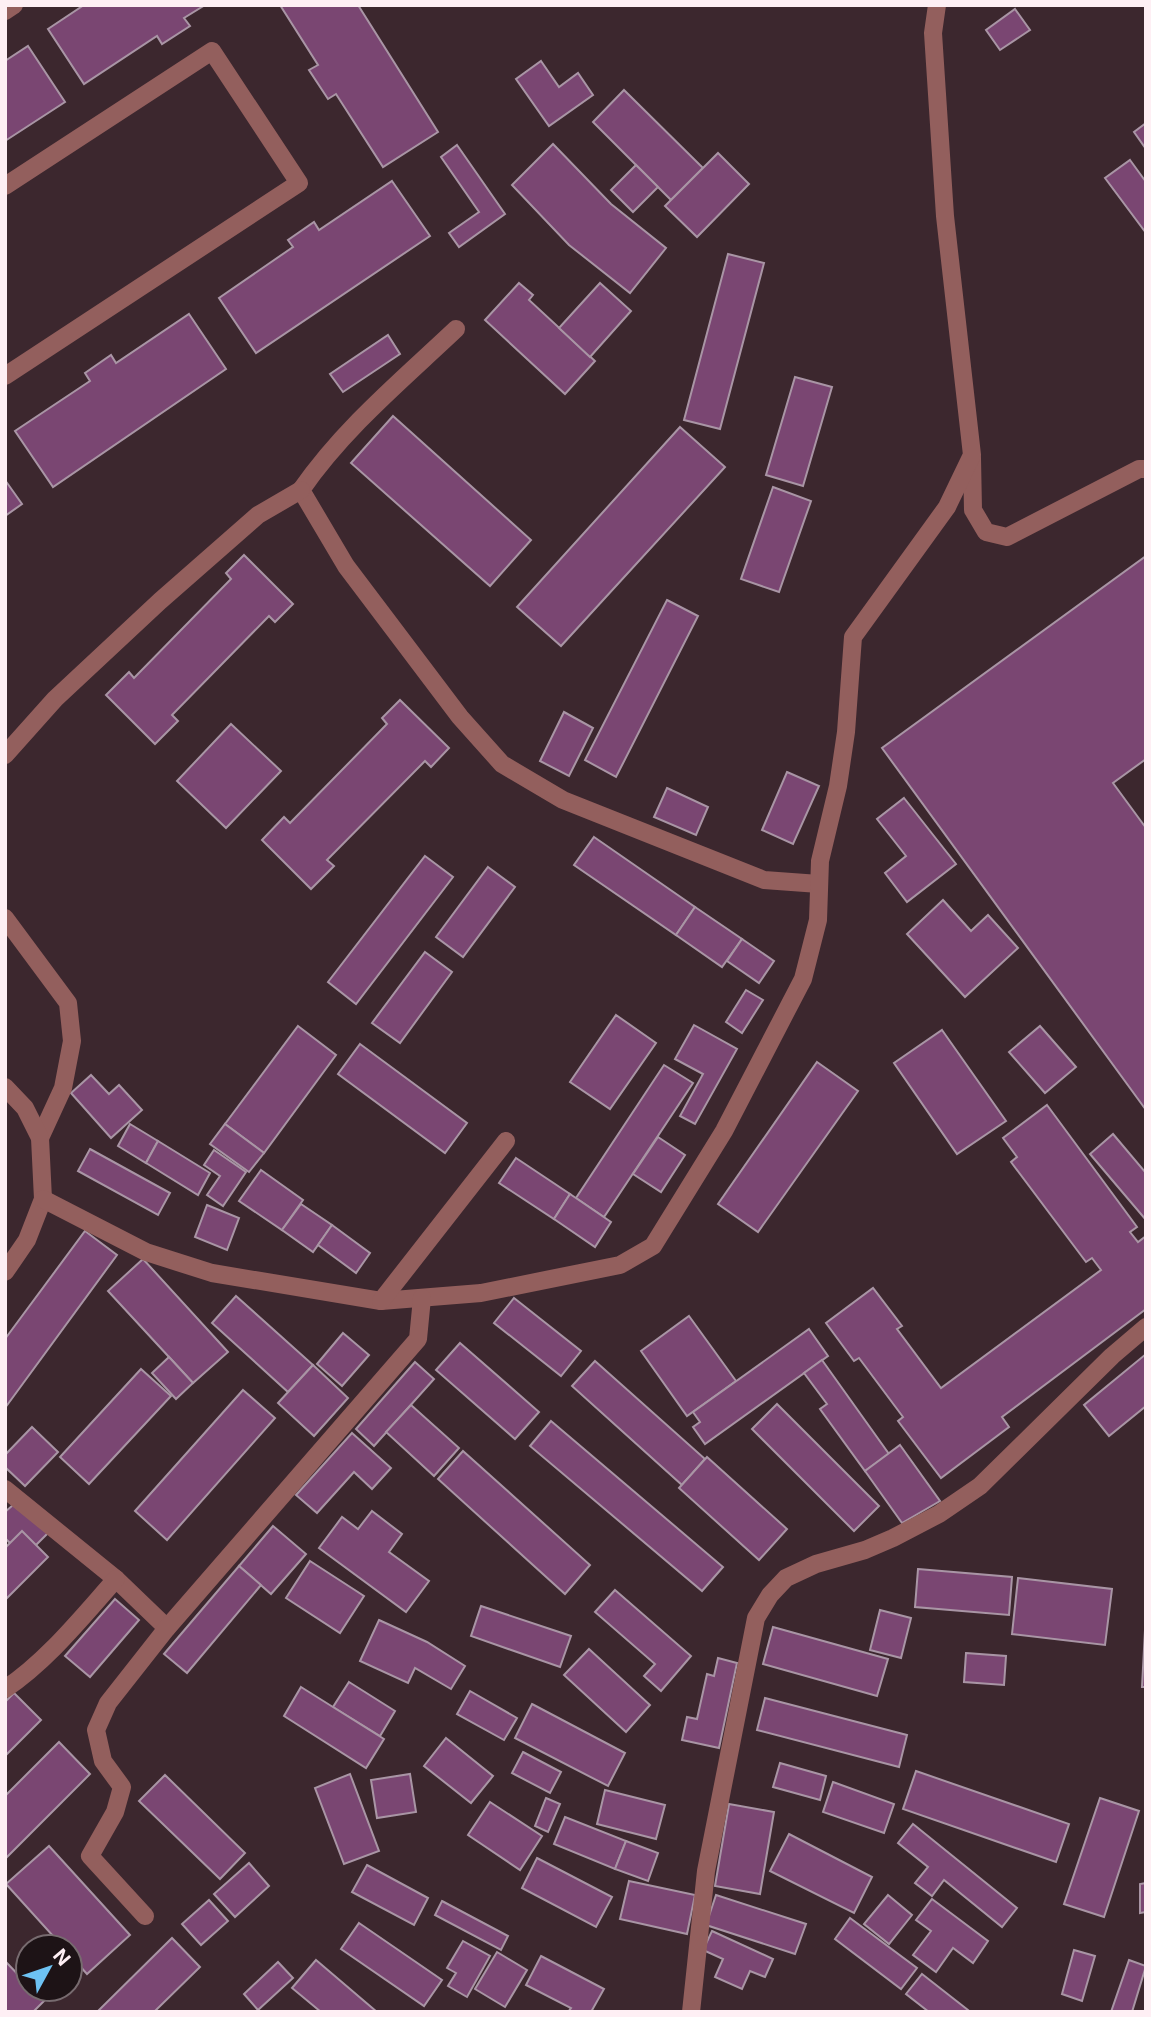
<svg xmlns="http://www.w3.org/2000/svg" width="1151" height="2017" font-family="Inter,sans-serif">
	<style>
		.building { fill: #7a4672; stroke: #a995a5; stroke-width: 2 }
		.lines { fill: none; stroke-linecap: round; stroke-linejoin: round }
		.minor { stroke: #935f5d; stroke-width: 18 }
	</style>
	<rect width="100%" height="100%" fill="#3c272e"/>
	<g class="building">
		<polygon points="84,5 205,5 184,18 190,26 162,44 157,36 84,84 48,29"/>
		<polygon points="280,5 358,5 438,132 383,167 336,94 328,99 309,70 318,65"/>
		<polygon points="1015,9 1030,30 1000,50 986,30"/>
		<polygon points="28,46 65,102 5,141 5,61"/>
		<polygon points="541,61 559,87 578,73 593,95 549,126 516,79"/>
		<polygon points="624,90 703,168 671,200 593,122"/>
		<polygon points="1146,123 1146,149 1134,132"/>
		<polygon points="553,144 611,204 666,248 630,293 569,245 512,185"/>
		<polygon points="457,145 505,214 459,247 449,233 479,212 441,157"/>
		<polygon points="718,153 749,184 697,237 665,206"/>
		<polygon points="1130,160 1146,182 1146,233 1105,178"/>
		<polygon points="636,165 658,187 633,212 611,190"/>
		<polygon points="392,181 430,236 256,353 219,298 293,247 288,240 314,222 319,230"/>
		<polygon points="728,254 764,263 720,429 684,420"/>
		<polygon points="519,283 533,295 529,300 595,361 565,394 485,320"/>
		<polygon points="600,283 631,311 590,357 559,328"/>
		<polygon points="189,314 226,369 53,487 15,431 90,381 85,373 111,355 116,363"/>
		<polygon points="388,335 400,354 343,392 330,374"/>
		<polygon points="795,377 832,387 803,486 766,475"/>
		<polygon points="393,416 531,540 490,586 351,463"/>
		<polygon points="680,427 725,467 561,646 517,607"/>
		<polygon points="5,480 22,504 5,516"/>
		<polygon points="773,487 811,501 779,592 741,579"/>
		<polygon points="244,555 293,604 275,622 269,616 172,715 178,721 155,744 106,695 129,672 134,678 231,579 226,573"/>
		<polygon points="1146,556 1146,759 1113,783 1146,828 1146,1110 882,748"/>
		<polygon points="667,600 698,616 616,777 585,760"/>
		<polygon points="400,700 449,748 431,767 425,761 327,860 334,866 311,889 262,840 284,817 290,823 387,724 382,718"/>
		<polygon points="564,712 593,728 569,776 540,761"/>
		<polygon points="231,724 281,771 226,828 177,781"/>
		<polygon points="787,772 819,786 793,844 762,830"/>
		<polygon points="667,788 708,807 696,835 654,817"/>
		<polygon points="904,798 956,864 907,902 885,873 906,856 877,819"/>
		<polygon points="594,837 695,907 676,935 574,865"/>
		<polygon points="425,856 453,877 356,1004 328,982"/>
		<polygon points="488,867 515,887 463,957 436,937"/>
		<polygon points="943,900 971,931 988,915 1018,948 965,997 907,934"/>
		<polygon points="695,907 742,939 722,967 676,935"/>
		<polygon points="742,939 774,961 759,983 727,961"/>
		<polygon points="425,952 452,972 400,1043 372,1023"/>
		<polygon points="746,990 763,1000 742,1033 726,1022"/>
		<polygon points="616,1015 656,1043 610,1109 570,1082"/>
		<polygon points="694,1025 737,1049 695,1124 680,1116 703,1074 675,1059"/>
		<polygon points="298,1026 336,1055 264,1153 225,1124"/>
		<polygon points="1040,1026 1076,1067 1045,1093 1009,1052"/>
		<polygon points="942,1030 1006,1121 957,1154 894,1063"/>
		<polygon points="360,1044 467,1123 445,1153 338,1074"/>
		<polygon points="817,1062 858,1091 758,1232 718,1204"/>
		<polygon points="664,1065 693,1083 604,1217 576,1198"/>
		<polygon points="91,1075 109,1094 119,1085 142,1110 111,1138 71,1093"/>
		<polygon points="1047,1105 1137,1227 1130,1232 1138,1242 1146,1236 1146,1309 1002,1417 1009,1427 941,1478 898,1421 903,1417 859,1358 854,1361 826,1323 873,1288 902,1326 897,1329 941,1388 1101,1270 1092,1258 1086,1262 1011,1162 1017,1157 1003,1138"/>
		<polygon points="130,1124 158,1141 146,1163 118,1146"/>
		<polygon points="225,1124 264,1153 249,1172 210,1144"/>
		<polygon points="1113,1134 1146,1173 1146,1220 1090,1154"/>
		<polygon points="658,1137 685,1155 661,1192 633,1174"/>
		<polygon points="158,1141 210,1173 198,1195 146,1163"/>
		<polygon points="90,1149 170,1193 158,1215 78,1171"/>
		<polygon points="214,1150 246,1172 223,1206 207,1195 220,1176 204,1165"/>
		<polygon points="516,1158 570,1194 554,1219 499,1183"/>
		<polygon points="261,1170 303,1200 282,1230 239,1201"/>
		<polygon points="570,1194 611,1222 595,1247 554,1219"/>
		<polygon points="301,1204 332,1225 313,1252 282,1230"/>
		<polygon points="207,1205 239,1218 227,1250 195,1237"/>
		<polygon points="332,1225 370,1253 356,1273 318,1245"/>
		<polygon points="85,1231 117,1255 5,1408 5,1339"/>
		<polygon points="143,1259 228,1352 193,1383 108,1291"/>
		<polygon points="236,1296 313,1365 288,1392 212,1323"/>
		<polygon points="514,1298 581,1351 561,1376 494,1323"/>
		<polygon points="689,1316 736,1381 687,1416 641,1351"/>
		<polygon points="809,1329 828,1356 705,1444 693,1427 700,1422 693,1412"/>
		<polygon points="343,1333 369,1355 342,1386 317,1364"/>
		<polygon points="460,1343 539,1412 515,1439 436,1370"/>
		<polygon points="1146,1354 1146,1406 1109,1436 1084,1405"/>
		<polygon points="169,1357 193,1383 176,1399 152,1373"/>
		<polygon points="822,1360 889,1454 865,1471 820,1409 827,1404 804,1373"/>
		<polygon points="595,1361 705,1459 682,1485 572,1386"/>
		<polygon points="415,1362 434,1379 374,1446 356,1429"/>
		<polygon points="313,1365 348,1398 314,1436 278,1403"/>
		<polygon points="141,1369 171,1396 89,1484 60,1457"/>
		<polygon points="243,1390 275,1418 167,1540 135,1511"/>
		<polygon points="777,1404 879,1506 854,1531 752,1429"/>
		<polygon points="411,1405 459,1448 434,1476 386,1432"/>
		<polygon points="551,1421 723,1567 702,1591 530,1446"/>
		<polygon points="32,1427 58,1452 25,1486 5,1467 5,1455"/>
		<polygon points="352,1433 391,1468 372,1489 354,1472 317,1513 296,1495"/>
		<polygon points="900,1445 940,1501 902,1523 865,1471"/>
		<polygon points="463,1451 590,1565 565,1594 438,1479"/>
		<polygon points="707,1457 787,1529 759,1560 679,1488"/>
		<polygon points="13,1505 48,1533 24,1557 5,1538 5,1512"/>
		<polygon points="372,1511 402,1534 389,1552 429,1581 406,1612 319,1548 342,1517 358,1529"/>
		<polygon points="273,1526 306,1554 271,1594 239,1566"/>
		<polygon points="22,1531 48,1557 5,1600 5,1548"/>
		<polygon points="310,1561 364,1596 340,1633 286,1598"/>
		<polygon points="239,1566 261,1585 187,1673 164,1654"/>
		<polygon points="918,1569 1012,1577 1009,1615 915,1607"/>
		<polygon points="1018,1578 1112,1589 1105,1645 1012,1634"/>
		<polygon points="615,1590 691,1656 661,1691 644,1676 655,1664 595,1612"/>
		<polygon points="115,1599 139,1620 90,1677 65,1656"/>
		<polygon points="481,1606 571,1636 560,1667 471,1636"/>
		<polygon points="880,1610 911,1618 901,1658 870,1650"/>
		<polygon points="379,1620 427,1642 465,1666 451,1689 415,1668 408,1683 360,1661"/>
		<polygon points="773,1627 888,1659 877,1696 763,1664"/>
		<polygon points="1145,1630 1146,1630 1146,1687 1142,1687"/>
		<polygon points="589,1649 650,1705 626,1732 564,1675"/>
		<polygon points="966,1653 1006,1656 1004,1685 964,1682"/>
		<polygon points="718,1658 737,1663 719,1748 682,1740 687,1717 697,1719 707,1674 714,1676"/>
		<polygon points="349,1682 395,1711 380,1736 333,1707"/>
		<polygon points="301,1687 384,1739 366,1768 284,1716"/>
		<polygon points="470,1691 517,1718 504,1740 457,1714"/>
		<polygon points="14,1693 41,1720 5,1756 5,1702"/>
		<polygon points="765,1698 907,1735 899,1767 757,1730"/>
		<polygon points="532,1704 625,1753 608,1786 515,1738"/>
		<polygon points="446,1738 493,1776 471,1803 424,1766"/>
		<polygon points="59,1742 90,1774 5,1859 5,1796"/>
		<polygon points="523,1752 561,1772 550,1793 512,1773"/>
		<polygon points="780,1763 826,1776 820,1800 773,1787"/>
		<polygon points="916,1771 1069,1824 1056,1862 903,1809"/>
		<polygon points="350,1774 379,1851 344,1864 315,1788"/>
		<polygon points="410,1774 416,1812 377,1818 371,1780"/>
		<polygon points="165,1775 245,1853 220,1879 139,1801"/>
		<polygon points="833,1782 894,1804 884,1833 823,1812"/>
		<polygon points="605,1790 665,1805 656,1839 597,1824"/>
		<polygon points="546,1798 560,1804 548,1832 535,1826"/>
		<polygon points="1100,1798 1139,1811 1104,1917 1064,1904"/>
		<polygon points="490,1802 542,1836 520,1870 468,1835"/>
		<polygon points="729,1804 774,1812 760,1894 715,1886"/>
		<polygon points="565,1817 626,1841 615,1869 554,1844"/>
		<polygon points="913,1824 1017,1908 1002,1927 944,1880 932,1896 915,1883 928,1867 898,1843"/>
		<polygon points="789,1834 872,1877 854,1913 770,1871"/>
		<polygon points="626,1841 658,1853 648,1881 615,1869"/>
		<polygon points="49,1846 130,1935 87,1974 70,1955 70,1947 63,1947 6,1884"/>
		<polygon points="537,1858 612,1897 596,1927 522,1888"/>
		<polygon points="249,1863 269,1886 235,1917 214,1894"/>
		<polygon points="367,1865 428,1898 414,1925 352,1892"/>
		<polygon points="629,1881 695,1895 687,1934 620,1919"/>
		<polygon points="1146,1883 1146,1912 1140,1913 1140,1884"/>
		<polygon points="716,1895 806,1924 795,1954 706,1925"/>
		<polygon points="888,1895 912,1915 889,1944 864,1924"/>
		<polygon points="932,1899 988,1941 973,1963 953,1948 936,1972 913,1955 931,1931 916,1920"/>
		<polygon points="209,1900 228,1921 201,1945 182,1924"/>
		<polygon points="442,1901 508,1936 501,1950 435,1915"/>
		<polygon points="850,1918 917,1968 901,1989 835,1939"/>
		<polygon points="359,1923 442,1980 424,2006 341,1949"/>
		<polygon points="712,1931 773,1959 765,1977 750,1971 742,1989 715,1977 723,1959 703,1950"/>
		<polygon points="172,1938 200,1967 154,2012 97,2012"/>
		<polygon points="463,1941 490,1956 467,1997 448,1986 456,1973 447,1968"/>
		<polygon points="1074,1950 1095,1956 1082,2001 1062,1994"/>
		<polygon points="497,1952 527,1970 505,2007 475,1989"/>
		<polygon points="541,1956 604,1989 591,2012 568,2012 571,2008 526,1985"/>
		<polygon points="316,1960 377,2012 321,2012 292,1988"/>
		<polygon points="1129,1960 1146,1966 1132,2012 1111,2012"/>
		<polygon points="5,1961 28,1985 28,1989 32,1989 44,2001 33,2012 5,2012"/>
		<polygon points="278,1962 293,1978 258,2010 244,1994"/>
		<polygon points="922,1974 968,2010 967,2012 929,2012 906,1994"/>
	</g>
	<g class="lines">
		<g class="minor">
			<polyline points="5,11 14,5"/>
			<polyline points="5,186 212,51 299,183 5,376"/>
			<path d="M456 329C401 381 344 428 301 490L346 566 460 717 502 764 563 800 764 880 819 884"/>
			<polyline points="972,458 973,510 986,532 1007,537 1139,469 1146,469"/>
			<polyline points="5,755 55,699 160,601 258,515 301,490"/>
			<polyline points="5,918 68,1003 72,1041 63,1088 40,1138"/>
			<polyline points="5,1087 25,1108 40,1138 43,1199 27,1240 5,1272"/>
			<polyline points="43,1199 146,1252 212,1273 381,1301 481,1293 620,1265 653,1246 724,1131 803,979 818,920 820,861 838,786 846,732 853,637 947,507 972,455 945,216 933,33 937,5"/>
			<polyline points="381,1301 506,1141"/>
			<polyline points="5,1489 116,1579 167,1628"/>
			<path d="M5 1689C48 1660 82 1617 116 1579"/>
			<polyline points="145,1916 90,1856 115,1812 122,1787 103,1761 96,1730 108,1703 167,1628 418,1339 422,1298"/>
			<polyline points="691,2012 706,1871 756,1618 770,1595 786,1578 816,1564 865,1550 893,1538 939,1514 980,1486 1112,1356 1146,1327"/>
		</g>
	</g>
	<rect width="1151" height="2017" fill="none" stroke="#feeff4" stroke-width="14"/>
	<g transform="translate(49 1968) rotate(50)"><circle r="33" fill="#1d1316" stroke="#776b6f" stroke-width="2"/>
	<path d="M0-5L12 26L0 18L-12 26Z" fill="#6dc2f3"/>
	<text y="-10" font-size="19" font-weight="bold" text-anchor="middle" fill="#feeff4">N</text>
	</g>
</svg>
